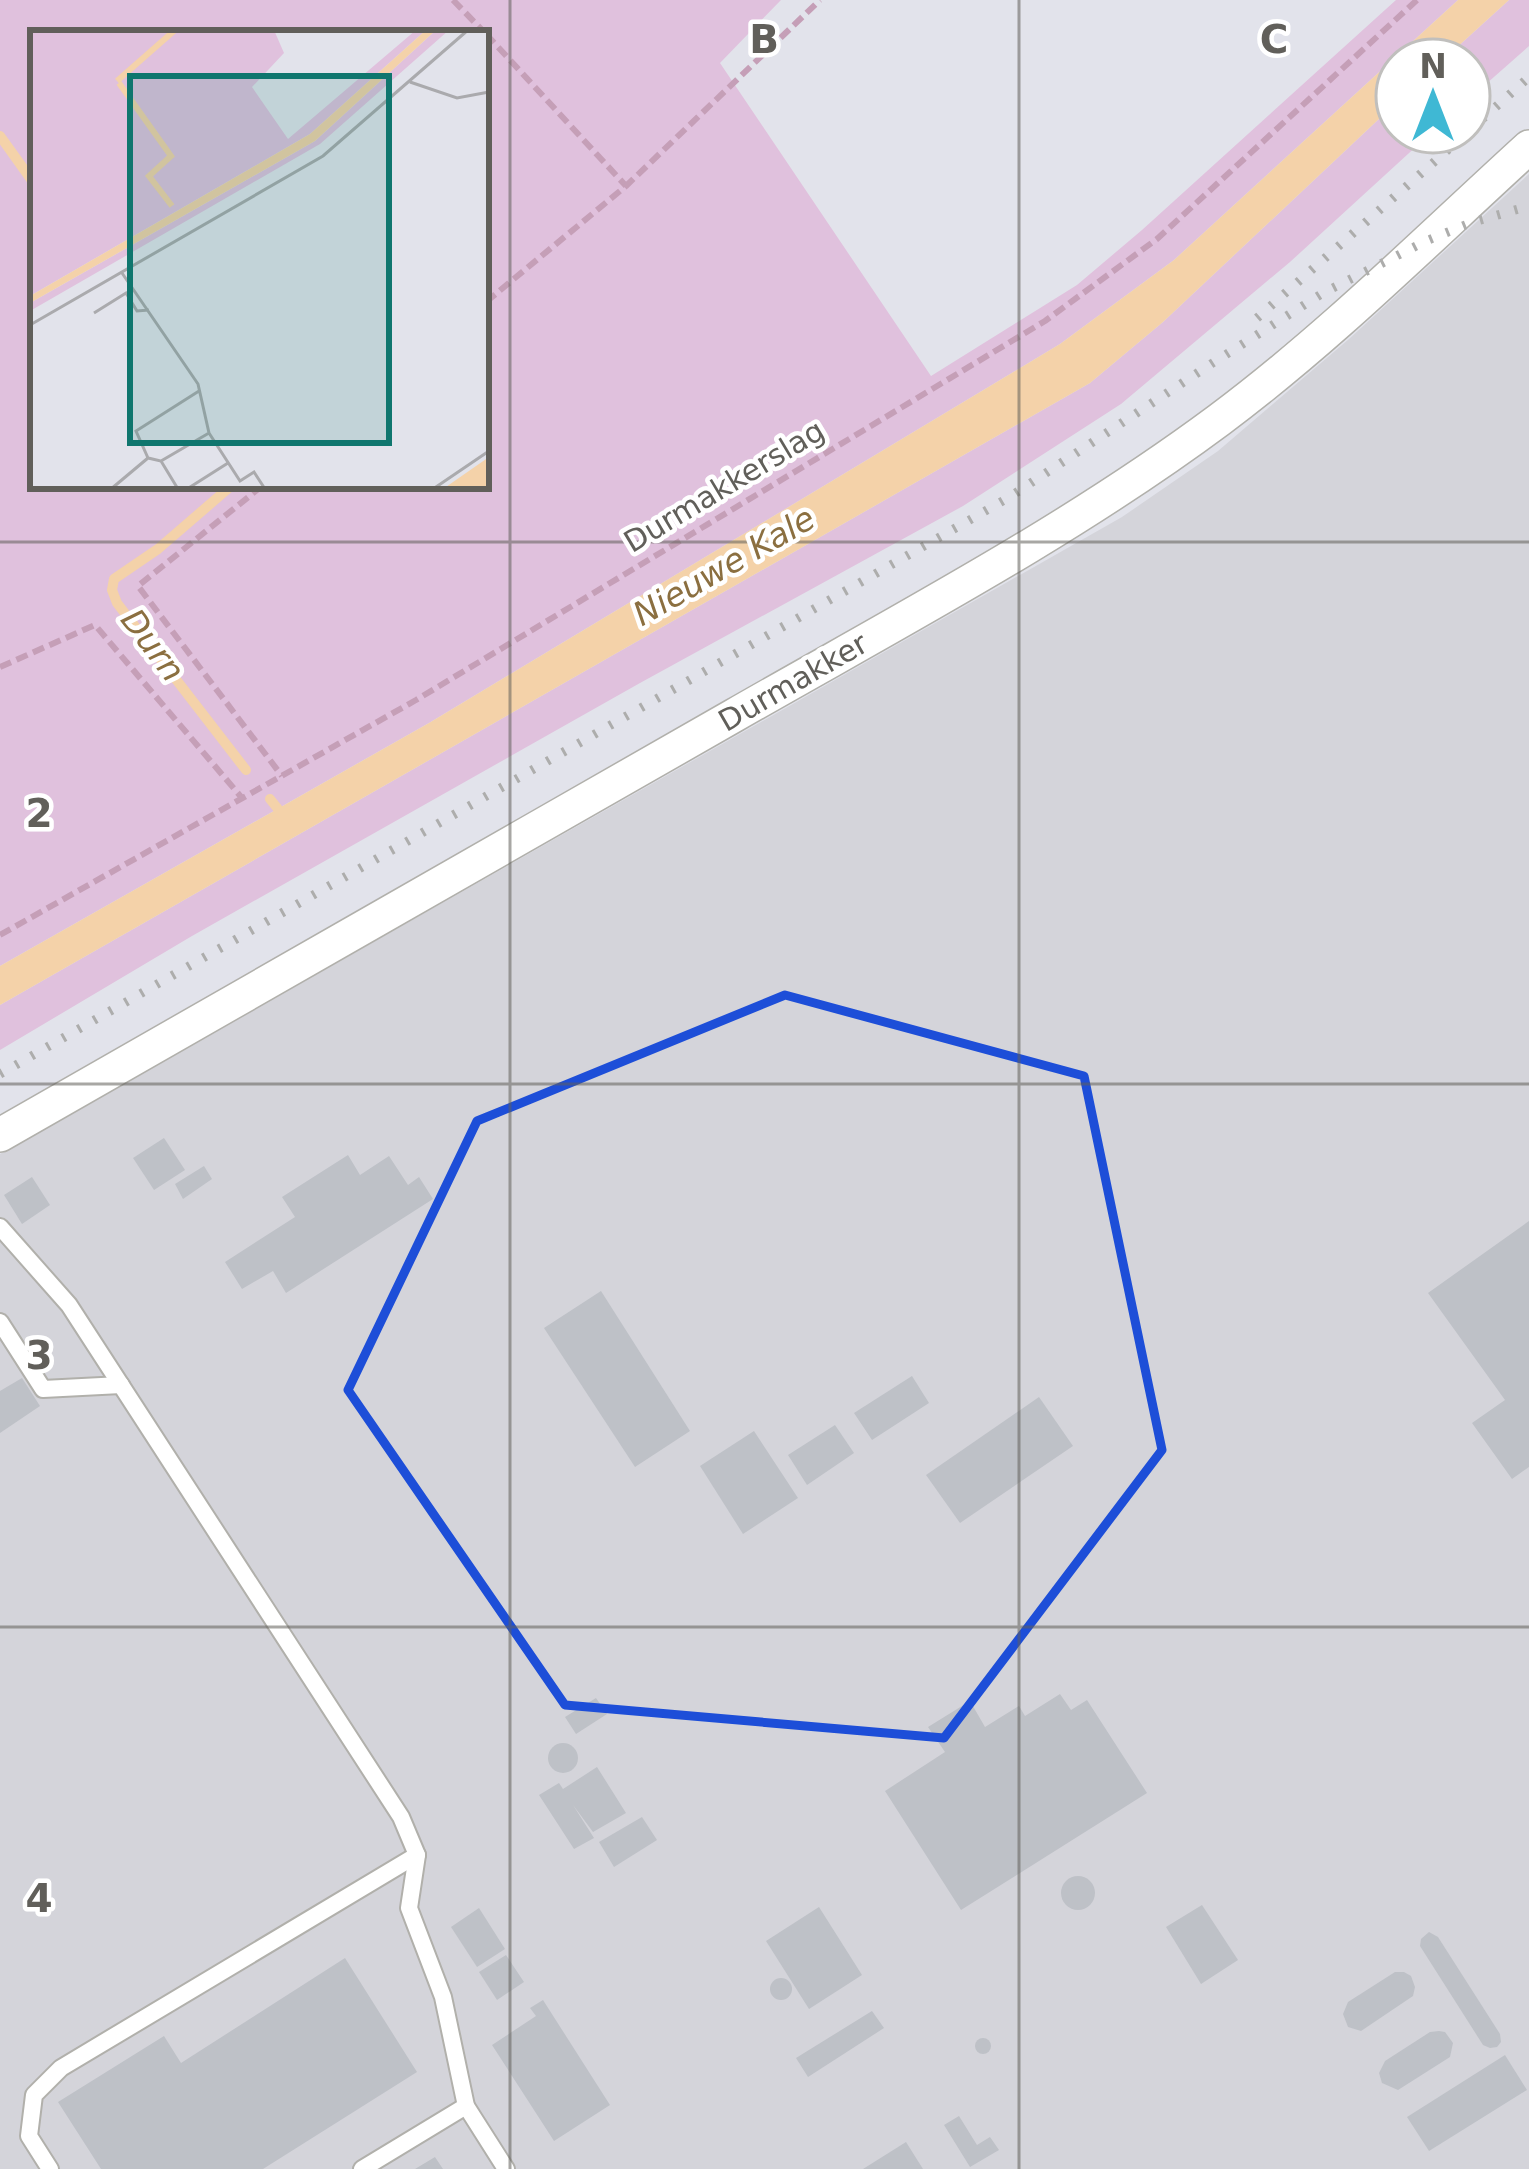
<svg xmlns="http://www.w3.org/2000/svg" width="1529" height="2169" font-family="'DejaVu Sans',sans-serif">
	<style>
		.industrial { fill: #d4d4da }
		.green { fill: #e0c1dd; fill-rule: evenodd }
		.water { fill: #f4d2a9 }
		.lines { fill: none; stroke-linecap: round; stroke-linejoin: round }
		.stream { stroke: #f4d2a9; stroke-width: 10 }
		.building { fill: #bec1c7 }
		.service-casing { stroke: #b1b0ab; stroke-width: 20 }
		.minor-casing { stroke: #b1b0ab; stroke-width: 36 }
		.path { stroke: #c59fb7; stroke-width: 6; stroke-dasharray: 12 6; stroke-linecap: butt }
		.service { stroke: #fff; stroke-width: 16 }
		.minor { stroke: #fff; stroke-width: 33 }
		.rail { stroke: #adadac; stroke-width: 9; stroke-dasharray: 3 15; stroke-linecap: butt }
		.marked { fill: none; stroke: #1d4ed8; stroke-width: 9; stroke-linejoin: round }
		.grid { fill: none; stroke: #615f5a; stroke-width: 3; stroke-opacity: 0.55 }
		.labels { text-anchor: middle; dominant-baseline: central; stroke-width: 9; stroke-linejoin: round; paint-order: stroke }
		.street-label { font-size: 30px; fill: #615f5a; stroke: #fff }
		.water-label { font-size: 33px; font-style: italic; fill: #8b6f40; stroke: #fff }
		.inset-river { fill: none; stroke: #f4d2a9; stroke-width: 6 }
		.inset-road { fill: none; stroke: #aaaaad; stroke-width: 3 }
		.view { fill: #0f766e; fill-opacity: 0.15; stroke: #0f766e; stroke-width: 6 }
		.inset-edge { fill: none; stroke: #615f5a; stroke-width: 6 }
		.grid-label { font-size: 39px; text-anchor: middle; font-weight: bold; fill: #615f5a; stroke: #fff; stroke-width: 9; stroke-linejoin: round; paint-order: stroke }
	</style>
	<rect width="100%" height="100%" fill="#e2e3eb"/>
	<polygon class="industrial" points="1529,174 1529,2169 0,2169 0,1154 1122,517 1218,451 1349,339"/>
	<g class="green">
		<path d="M0 0H781L720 63 931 376 1077 285 1142 230 1396 0H1458L1174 260 1060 344 429 723 0 966ZM33 33H486V486H33Z"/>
		<polygon points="1509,0 1529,0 1529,46 1469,99 1469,60 1443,60"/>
		<polygon points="1397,102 1397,132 1432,132 1290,262 1121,404 963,506 640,683 192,936 0,1050 0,1005 1090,383 1163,322"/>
	</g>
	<polygon class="water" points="1458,0 1509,0 1443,60 1397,60 1397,102 1163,322 1090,383 0,1005 0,966 429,723 1060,344 1174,260"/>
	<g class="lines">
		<g class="stream">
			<polyline points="0,136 33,182"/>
			<polyline points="231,486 158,549 114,579 112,590 117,603 246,770"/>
			<polyline points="270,799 286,819"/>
		</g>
	</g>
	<g class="building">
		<polygon points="164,1138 185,1170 154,1190 133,1158"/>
		<polygon points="348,1155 360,1175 389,1156 408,1185 419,1177 433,1199 286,1293 273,1271 242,1289 225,1262 295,1217 282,1197"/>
		<polygon points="204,1166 212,1179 183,1199 175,1184"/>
		<polygon points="32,1177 50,1205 22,1224 4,1195"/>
		<polygon points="1529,1221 1529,1467 1512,1479 1472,1423 1505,1400 1428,1293"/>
		<polygon points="601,1291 690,1431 635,1467 544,1328"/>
		<polygon points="912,1376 929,1403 872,1440 854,1413"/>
		<polygon points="22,1378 40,1406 0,1433 0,1391"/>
		<polygon points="1039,1397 1073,1446 960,1523 926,1475"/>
		<polygon points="835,1425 854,1453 807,1485 788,1455"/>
		<polygon points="754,1431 798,1498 743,1534 700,1466"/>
		<polygon points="1060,1694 1071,1710 1087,1700 1147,1793 961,1910 885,1791 945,1752 928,1727 970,1701 985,1727 1019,1706 1025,1716"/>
		<polygon points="596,1698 607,1714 576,1734 565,1717"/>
		<circle cx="563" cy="1758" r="15"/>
		<polygon points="597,1767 626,1813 593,1832 573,1805 594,1838 574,1849 539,1795 559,1783 563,1789"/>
		<polygon points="642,1817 657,1840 614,1867 599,1842"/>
		<circle cx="1078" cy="1893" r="17"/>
		<polygon points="1202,1905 1238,1960 1201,1984 1166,1927"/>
		<polygon points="819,1907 862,1975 809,2009 766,1941"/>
		<polygon points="479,1908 505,1949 477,1967 451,1927"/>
		<polygon points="1429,1932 1438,1937 1500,2034 1501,2042 1497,2047 1490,2048 1483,2045 1420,1946 1421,1939"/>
		<polygon points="506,1955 524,1982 497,2000 479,1972"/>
		<polygon points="345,1958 417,2072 263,2169 101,2169 58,2102 164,2036 181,2063"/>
		<polygon points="1395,1972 1404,1972 1411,1976 1415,1987 1413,1996 1361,2031 1348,2027 1343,2014 1348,2002"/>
		<circle cx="781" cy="1989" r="11"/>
		<polygon points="543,2000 610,2105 554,2141 492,2045 536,2016 530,2008"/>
		<polygon points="872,2011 884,2028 808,2077 796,2058"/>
		<polygon points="1439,2031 1445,2032 1453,2043 1450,2057 1398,2090 1382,2083 1379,2073 1385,2061 1430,2032"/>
		<circle cx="983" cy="2046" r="8"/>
		<polygon points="1505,2055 1527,2090 1429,2151 1407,2117"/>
		<polygon points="959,2116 977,2145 990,2137 999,2150 970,2167 944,2125"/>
		<polygon points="906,2142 923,2169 863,2169"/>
		<polygon points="435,2157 443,2169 415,2169"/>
	</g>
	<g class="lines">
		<g class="service-casing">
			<g id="service">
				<polyline points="0,1227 69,1305 401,1817 417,1855 409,1908 443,1997 466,2106 506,2169"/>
				<polyline points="0,1322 43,1389 121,1385"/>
				<polyline points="50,2169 29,2136 34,2095 61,2068 417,1855"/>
				<polyline points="362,2169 466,2106"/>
			</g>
		</g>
		<g class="minor-casing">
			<path id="minor" d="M0 1135C244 995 489 856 733 716 897 622 1067 533 1219 420 1329 338 1428 239 1529 147"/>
		</g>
		<g class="path">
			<polyline points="453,0 485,33"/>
			<polyline points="486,34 626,186"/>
			<polyline points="486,302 626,186 820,0"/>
			<polyline points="262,486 138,586 282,776"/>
			<polyline points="0,667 95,625 242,798"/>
			<polyline points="0,935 416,700 1045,321 1157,239 1417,0"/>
		</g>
		<use href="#service" class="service"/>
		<use href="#minor" class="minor"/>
		<g class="rail">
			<polyline points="1469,131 1529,77"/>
			<polyline points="1257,318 1468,132"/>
			<polyline points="0,1074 1008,498 1211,364 1323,293 1426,241 1470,223 1529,206"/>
		</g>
	</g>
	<path class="marked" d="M785 995 1084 1076 1162 1450 944 1738 565 1705 348 1390 477 1121Z"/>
	<path class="grid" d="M510 0V2169M1019 0V2169M0 542H1529M0 1084H1529M0 1627H1529"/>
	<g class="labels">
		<g class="street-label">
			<text transform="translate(724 486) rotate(-31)">Durmakkerslag</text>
			<text transform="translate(793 682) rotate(-30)">Durmakker</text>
		</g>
		<g class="water-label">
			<text transform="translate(724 566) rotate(-30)">Nieuwe Kale</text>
			<text transform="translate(153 645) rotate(53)">Durn</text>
		</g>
	</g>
	<g transform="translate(30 30)">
		<rect width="459" height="459" fill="#e2e3eb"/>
		<path d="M0 0H244L254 23 222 57 258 109 386 0H396L280 104 0 266ZM406 0H419L290 114 0 281V273L285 111Z" fill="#e0c1dd"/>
		<path d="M396 0H406L285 111 0 273V266L280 104ZM459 427V459H413Z" fill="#f4d2a9"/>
		<path class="inset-river" d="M87 51 145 0M89 53 141 126 119 146 142 176"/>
		<path class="inset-road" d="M380 52 427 68 459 62M92 243 168 354 179 403 210 451 224 442 235 459M64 283 96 263 107 281 119 280M0 295 293 126 438 0M118 428 106 401 169 361M131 431 179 403M81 459 118 428 131 431 148 459M157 459 198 433M403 459 459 421"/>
		<path class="view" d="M100 46H359V413H100Z"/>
		<rect width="459" height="459" class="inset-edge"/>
	</g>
	<g class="grid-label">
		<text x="764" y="53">B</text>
		<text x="1274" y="53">C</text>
		<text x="39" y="827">2</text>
		<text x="39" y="1369">3</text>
		<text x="39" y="1912">4</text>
	</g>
	<g transform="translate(1433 96)"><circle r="57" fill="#ffffff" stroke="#c0bfbd" stroke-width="3"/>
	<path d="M0-9L21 45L0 30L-21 45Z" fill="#3fb8d4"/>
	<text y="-18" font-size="33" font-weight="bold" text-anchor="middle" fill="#615f5a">N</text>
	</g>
</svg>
